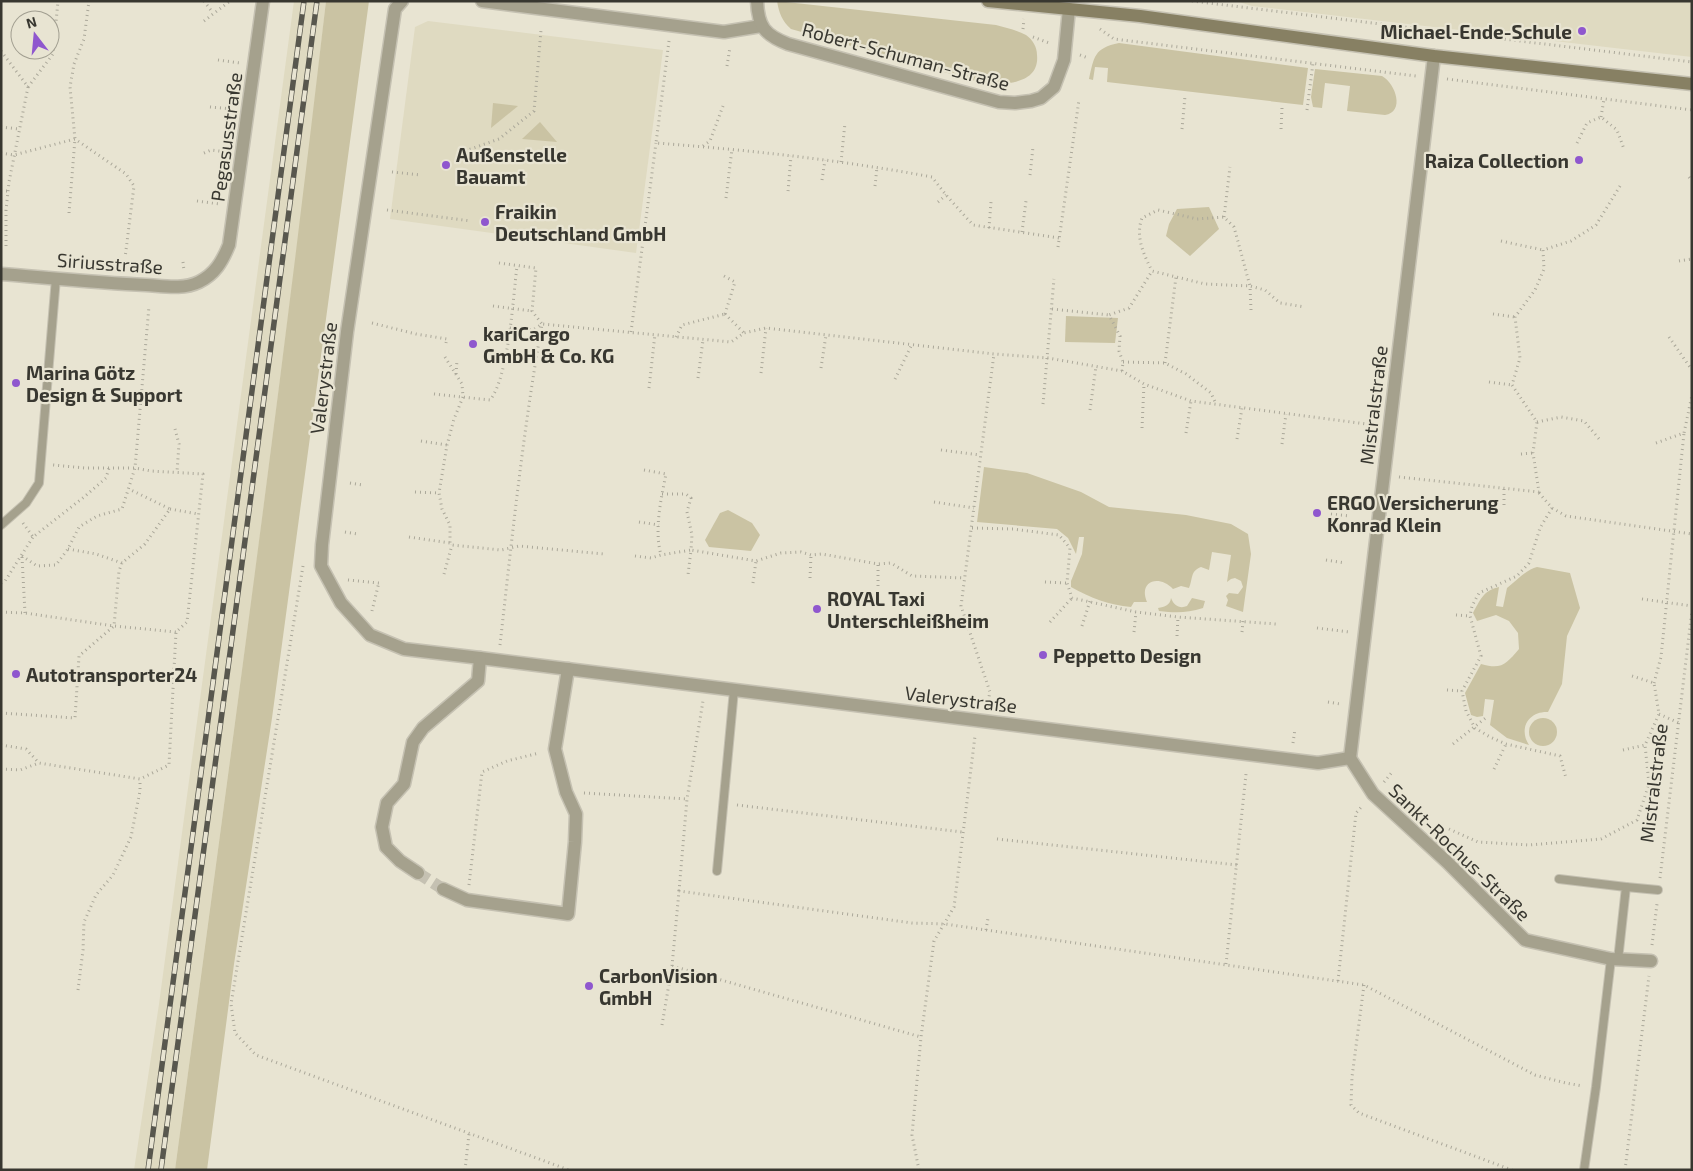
<svg xmlns="http://www.w3.org/2000/svg" width="1693" height="1171" font-family="'Exo 2',sans-serif">
	<style>
		.built { fill: #dfdac1 }
		.green { fill: #cac3a3 }
		.lines { fill: none; stroke-linecap: round; stroke-linejoin: round }
		.street-tunnel { stroke: #c5c1b2; stroke-width: 12; stroke-dasharray: 12 6; stroke-linecap: butt }
		.lane-casing { stroke: #c5c1b2; stroke-width: 10 }
		.street-casing { stroke: #c5c1b2; stroke-width: 15 }
		.secondary-casing { stroke: #c5c1b2; stroke-width: 15 }
		.path { stroke: #aba89a; stroke-width: 3; stroke-dasharray: 1 4; stroke-linecap: butt }
		.lane { stroke: #a5a18d; stroke-width: 8 }
		.street { stroke: #a5a18d; stroke-width: 12 }
		.secondary { stroke: #878063; stroke-width: 12 }
		.rail-casing { stroke: #58574e; stroke-width: 5.5 }
		.rail { stroke: #e8e4d2; stroke-width: 4; stroke-dasharray: 11; stroke-linecap: butt }
		.poi-dot { fill: #8f57ce; stroke: #e8e4d2; stroke-width: 2 }
		.labels { text-anchor: middle; dominant-baseline: central; stroke-width: 4.5; stroke-linejoin: round; paint-order: stroke }
		.poi-label { font-size: 19px; font-weight: bold; fill: #383730; stroke: #e8e4d2; text-anchor: start }
		.street-label { font-size: 19px; fill: #383730; stroke: #e8e4d2 }
	</style>
	<rect width="100%" height="100%" fill="#e8e4d2"/>
	<g class="built">
		<polygon points="294,1 326,1 306,178 253,589 175,1170 134,1170 159,1004"/>
		<polygon points="1236,1 1692,1 1692,57 1252,6"/>
		<polygon points="428,21 663,50 636,253 390,219 415,27"/>
	</g>
	<g class="green">
		<path d="M326 1H369L272 718 234 964 207 1170H175C227 781 281 391 326 1Z"/>
		<path d="M777 1 996 25C1006 28 1017 30 1026 35 1033 40 1037 47 1037 55 1040 85 1003 85 983 83L791 29C782 21 779 13 777 1Z"/>
		<path d="M1119 43 1308 68 1303 105 1107 82 1108 68 1095 67 1093 80 1089 79C1094 57 1094 48 1119 43Z"/>
		<path d="M1315 69 1382 76C1396 84 1405 112 1385 115L1347 111 1350 86 1325 83 1322 108 1313 107 1311 97Z"/>
		<polygon points="493,103 518,106 491,128"/>
		<polygon points="540,122 557,142 522,139"/>
		<polygon points="1209,207 1219,229 1190,256 1166,236 1169,224 1177,209"/>
		<polygon points="1066,316 1118,318 1115,343 1065,342"/>
		<path d="M984 467 1027 473 1081 492 1109 507 1186 515 1231 524 1248 534 1251 554 1243 612 1226 606 1228 600 1226 596 1229 593 1238 594 1243 587 1241 581 1235 578 1231 579 1227 582 1231 555 1212 552 1209 570 1201 567C1190 571 1193 579 1189 588L1181 586 1173 589C1159 574 1138 581 1147 602H1134L1131 607C1109 605 1091 598 1071 587V581L1082 554 1084 537H1079L1076 554 1068 538 1057 529 977 522Z"/>
		<polygon points="728,510 752,523 760,535 751,551 709,547 705,540 720,513"/>
		<path d="M1537 567 1570 573 1580 608 1567 636 1562 684 1548 712C1529 711 1518 728 1529 745L1507 738 1490 725 1494 700 1485 699 1483 716 1477 717 1471 715 1465 693 1481 664C1502 670 1506 664 1519 649L1518 633 1509 621 1496 615 1477 621 1473 613C1480 600 1484 590 1499 587L1496 606 1503 607 1507 588C1516 581 1527 569 1537 567Z"/>
		<path d="M1171 598C1174 606 1180 609 1187 606L1192 598 1205 601 1203 608C1187 613 1176 613 1159 611L1158 608C1165 607 1170 605 1171 598Z"/>
		<circle cx="1543" cy="732" r="14"/>
	</g>
	<g class="lines">
		<polyline class="street-tunnel" points="418,873 443,889"/>
		<g class="lane-casing">
			<g id="lane">
				<polyline points="1,525 26,503 39,483 56,278"/>
				<polyline points="717,871 734,690"/>
				<polyline points="1559,879 1626,887 1618,960"/>
				<polyline points="1626,887 1658,890"/>
				<polyline points="1584,1170 1596,1087 1611,959"/>
			</g>
		</g>
		<g class="street-casing">
			<g id="street">
				<polyline points="402,1 395,9 347,332 322,545 321,566 341,603 370,635 404,649 480,658 1318,763 1350,758"/>
				<polyline points="482,1 724,32 761,26"/>
				<path d="M757 1C758 27 765 35 788 44L999 102 1015 103 1031 101 1041 98 1054 87 1064 60 1069 9"/>
				<path d="M1 274C50 278 98 283 146 285 163 286 183 290 199 282 215 274 222 262 229 245L263 1"/>
				<polyline points="1350,758 1434,56"/>
				<polyline points="1350,758 1373,794 1447,862 1525,940 1611,959 1651,961"/>
				<polyline points="418,873 400,861 386,847 382,827 387,803 404,784 413,742 423,728 478,681 480,658"/>
				<polyline points="443,889 467,900 568,914 575,842 576,814 566,792 555,749 568,669"/>
			</g>
		</g>
		<g class="secondary-casing">
			<polyline id="secondary" points="988,1 1140,16 1434,56 1692,84"/>
		</g>
		<g class="path">
			<polyline points="204,1 213,13"/>
			<polyline points="1192,1 1692,62"/>
			<polyline points="204,21 230,1"/>
			<polyline points="1023,29 1024,19"/>
			<polyline points="1100,29 1114,39 1416,76"/>
			<polyline points="1033,37 1049,43"/>
			<path d="M669 41 656 143C749 150 841 160 932 177L946 195 973 225 1059 238"/>
			<polyline points="1,51 28,87 9,182 6,210 6,246"/>
			<polyline points="1080,55 1088,58"/>
			<polyline points="218,60 240,63"/>
			<polyline points="727,66 730,47"/>
			<polyline points="1447,79 1692,110"/>
			<polyline points="28,87 53,54 58,1"/>
			<polyline points="210,107 233,109"/>
			<polyline points="1307,110 1313,63"/>
			<polyline points="1601,117 1604,99"/>
			<polyline points="1,127 19,129"/>
			<polyline points="1182,129 1185,96"/>
			<polyline points="1281,129 1282,108"/>
			<polyline points="1577,143 1587,123 1601,117 1617,130 1624,149"/>
			<polyline points="703,146 710,141 723,106"/>
			<polyline points="465,151 499,139 534,111 541,30"/>
			<polyline points="1,153 14,155 75,139 126,174 134,186 125,258"/>
			<polyline points="204,153 211,150 227,152"/>
			<polyline points="1443,161 1473,165"/>
			<polyline points="841,162 845,123"/>
			<polyline points="392,172 421,175"/>
			<polyline points="1030,175 1033,147"/>
			<polyline points="1689,177 1692,181"/>
			<polyline points="822,180 825,160"/>
			<polyline points="875,186 877,167"/>
			<polyline points="1,191 8,191"/>
			<polyline points="788,191 791,156"/>
			<polyline points="726,198 732,149"/>
			<polyline points="197,201 220,204"/>
			<polyline points="938,202 946,195"/>
			<polyline points="387,210 471,221"/>
			<polyline points="69,213 75,139 70,87 74,64 84,39 89,1"/>
			<polyline points="1224,217 1230,167"/>
			<polyline points="989,228 991,202"/>
			<polyline points="1022,232 1026,201"/>
			<polyline points="1501,241 1543,250"/>
			<polyline points="1058,247 1079,100"/>
			<polyline points="1679,261 1692,259"/>
			<polyline points="183,262 184,271"/>
			<polyline points="499,263 536,268 532,311 542,324 533,330 509,328"/>
			<polyline points="724,276 735,282 725,314"/>
			<polyline points="493,306 532,311"/>
			<polyline points="1052,309 1109,315"/>
			<polyline points="1251,310 1250,286 1265,290 1280,303 1305,307"/>
			<polyline points="725,314 744,333"/>
			<polyline points="1493,314 1515,317"/>
			<polyline points="372,323 416,334 447,339 446,343"/>
			<polyline points="631,332 656,143"/>
			<polyline points="676,337 682,325 725,314"/>
			<polyline points="1669,337 1692,370"/>
			<polyline points="445,357 462,384 463,397 454,419 447,445 439,493 442,509 450,525 450,543 452,545 501,550 519,546 604,554"/>
			<polyline points="1123,362 1165,363 1186,374 1211,393 1216,404"/>
			<polyline points="1165,363 1176,277"/>
			<polyline points="821,368 826,335"/>
			<path d="M1122 371 1123 362 1119 351 1120 336 1109 315 1129 308 1152 271 1205 284 1250 286 1234 227 1224 217 1197 219 1158 210 1142 218C1135 237 1144 255 1152 271"/>
			<polyline points="761,373 766,328"/>
			<polyline points="456,374 457,360"/>
			<polyline points="698,378 703,340"/>
			<polyline points="895,379 912,344"/>
			<polyline points="1489,382 1512,385"/>
			<polyline points="649,388 655,334"/>
			<path d="M434 394 490 400C509 376 513 298 517 266"/>
			<polyline points="1043,404 1054,279"/>
			<polyline points="1090,410 1096,366"/>
			<polyline points="1537,422 1561,417 1584,421 1600,440"/>
			<polyline points="1142,428 1144,384"/>
			<polyline points="175,429 179,444 177,472"/>
			<polyline points="1186,433 1191,401"/>
			<polyline points="1237,439 1242,408"/>
			<polyline points="421,441 447,445"/>
			<polyline points="1656,443 1684,433 1692,395"/>
			<polyline points="1282,444 1286,414"/>
			<polyline points="941,450 980,455"/>
			<polyline points="1521,454 1533,453"/>
			<path d="M644 470 666 474C661 499 654 530 661 555"/>
			<polyline points="1399,477 1539,492 1533,453 1537,422 1512,385 1520,358 1515,317 1535,290 1544,269 1543,250 1571,241 1596,225 1620,186"/>
			<polyline points="350,483 363,485"/>
			<polyline points="1504,489 1504,507"/>
			<polyline points="415,492 439,493"/>
			<polyline points="1539,493 1552,508 1566,516 1692,534"/>
			<polyline points="662,494 686,494 691,498 687,512 692,535 691,550 756,561 781,553 801,552 811,555 822,554 878,564 891,563 912,576 965,578"/>
			<polyline points="934,502 974,508"/>
			<polyline points="1552,508 1540,528 1529,563 1517,576 1479,593 1472,606 1470,616 1481,656 1462,691 1466,711 1475,728 1490,737 1506,744 1560,756 1566,778"/>
			<polyline points="170,509 198,514"/>
			<polyline points="1331,514 1350,516"/>
			<polyline points="639,522 659,525"/>
			<polyline points="23,523 33,537 84,497 106,478 109,468"/>
			<polyline points="1398,524 1429,527"/>
			<polyline points="972,528 1013,529 1059,535 1070,548 1067,583 1072,598 1136,612 1178,617 1276,624"/>
			<polyline points="345,532 358,534"/>
			<polyline points="409,537 450,543"/>
			<polyline points="68,549 96,554 122,563"/>
			<polyline points="22,556 37,566 56,565 68,549 79,527 97,516 122,509 135,468 149,306"/>
			<polyline points="635,556 651,558 661,555 691,550 688,575"/>
			<polyline points="22,557 25,613"/>
			<polyline points="1326,560 1345,563"/>
			<polyline points="303,566 231,1004 235,1033 256,1055 569,1170"/>
			<polyline points="444,574 452,545"/>
			<polyline points="810,578 811,555"/>
			<polyline points="348,580 379,583"/>
			<polyline points="1045,582 1067,583"/>
			<polyline points="1,583 5,581 33,537"/>
			<polyline points="753,583 756,561"/>
			<polyline points="878,586 878,564"/>
			<polyline points="1642,599 1692,606"/>
			<polyline points="372,611 379,582"/>
			<polyline points="1,612 25,613 114,626 176,632"/>
			<polyline points="1456,615 1470,616"/>
			<polyline points="1050,622 1072,598"/>
			<polyline points="1082,626 1090,601"/>
			<polyline points="1317,628 1349,632"/>
			<polyline points="1134,632 1136,612"/>
			<polyline points="1242,632 1243,621"/>
			<polyline points="1177,636 1178,617"/>
			<path d="M500 645C512 538 523 431 542 324L731 342 744 333 766 328 994 354 1048 358 1122 371 1144 384 1191 401 1374 425"/>
			<polyline points="1654,683 1661,657 1684,433"/>
			<polyline points="1447,690 1462,691"/>
			<polyline points="1328,702 1340,704"/>
			<polyline points="987,706 990,692 961,606 994,354"/>
			<polyline points="1,713 75,718 79,656 114,626 119,571 122,563 145,544 170,509 129,489"/>
			<polyline points="1659,714 1679,723"/>
			<polyline points="1293,743 1295,729"/>
			<polyline points="1453,744 1488,716"/>
			<polyline points="1,745 26,749 39,763"/>
			<polyline points="1623,750 1645,745 1659,714 1654,683 1632,676"/>
			<polyline points="1,769 20,770 39,763 140,779 169,765 176,632 187,622 203,474 151,471 135,468 85,468 53,465"/>
			<polyline points="1494,769 1506,744"/>
			<polyline points="1384,782 1393,771"/>
			<polyline points="584,793 687,799"/>
			<polyline points="737,805 962,832"/>
			<polyline points="1449,829 1478,842 1529,845 1601,839 1637,820 1649,784 1645,745"/>
			<polyline points="997,839 1237,865"/>
			<polyline points="1660,878 1692,610"/>
			<polyline points="469,885 482,772 507,761 539,753"/>
			<polyline points="679,891 687,799 703,701"/>
			<polyline points="986,930 988,918"/>
			<polyline points="1652,945 1657,904"/>
			<polyline points="1226,964 1246,774"/>
			<polyline points="672,966 679,891 912,923 945,924 1364,985 1535,1075 1566,1083 1583,1086"/>
			<polyline points="1338,981 1356,813 1363,805"/>
			<polyline points="1364,985 1352,1077 1351,1105 1359,1113 1512,1170"/>
			<polyline points="78,990 83,950 84,922 96,895 113,875 131,837 140,791 140,779"/>
			<polyline points="662,1025 672,966 921,1037"/>
			<polyline points="465,1170 469,1134"/>
			<polyline points="919,1170 912,1135 921,1037 934,941 954,907 975,736"/>
			<polyline points="1625,1170 1649,976"/>
		</g>
		<use href="#lane" class="lane"/>
		<use href="#street" class="street"/>
		<use href="#secondary" class="secondary"/>
		<g class="rail-casing">
			<g id="rail">
				<polyline points="148,1170 304,1"/>
				<polyline points="161,1170 317,1"/>
			</g>
		</g>
		<use href="#rail" class="rail"/>
	</g>
	<g class="poi-dot">
		<circle cx="1582" cy="31" r="5"/>
		<circle cx="1579" cy="160" r="5"/>
		<circle cx="446" cy="165" r="5"/>
		<circle cx="485" cy="222" r="5"/>
		<circle cx="473" cy="344" r="5"/>
		<circle cx="16" cy="383" r="5"/>
		<circle cx="1317" cy="513" r="5"/>
		<circle cx="817" cy="609" r="5"/>
		<circle cx="1043" cy="655" r="5"/>
		<circle cx="16" cy="674" r="5"/>
		<circle cx="589" cy="986" r="5"/>
	</g>
	<g class="labels">
		<g class="poi-label">
			<text x="1572" y="31" text-anchor="end">Michael-Ende-Schule</text>
			<text x="456" y="154">Außenstelle<tspan x="456" dy="22">Bauamt</tspan></text>
			<text x="1569" y="160" text-anchor="end">Raiza Collection</text>
			<text x="495" y="211">Fraikin<tspan x="495" dy="22">Deutschland GmbH</tspan></text>
			<text x="483" y="333">kariCargo<tspan x="483" dy="22">GmbH &amp; Co. KG</tspan></text>
			<text x="26" y="372">Marina Götz<tspan x="26" dy="22">Design &amp; Support</tspan></text>
			<text x="1327" y="502">ERGO Versicherung<tspan x="1327" dy="22">Konrad Klein</tspan></text>
			<text x="827" y="598">ROYAL Taxi<tspan x="827" dy="22">Unterschleißheim</tspan></text>
			<text x="1053" y="655">Peppetto Design</text>
			<text x="26" y="674">Autotransporter24</text>
			<text x="599" y="975">CarbonVision<tspan x="599" dy="22">GmbH</tspan></text>
		</g>
		<g class="street-label">
			<text transform="translate(906 56) rotate(15)">Robert-Schuman-Straße</text>
			<text transform="translate(226 137) rotate(-82)">Pegasusstraße</text>
			<text transform="translate(110 263) rotate(4)">Siriusstraße</text>
			<text transform="translate(323 378) rotate(-83)">Valerystraße</text>
			<text transform="translate(1373 405) rotate(-83)">Mistralstraße</text>
			<text transform="translate(961 699) rotate(7)">Valerystraße</text>
			<text transform="translate(1653 783) rotate(-83)">Mistralstraße</text>
			<text transform="translate(1460 852) rotate(44)">Sankt-Rochus-Straße</text>
		</g>
	</g>
	<rect width="1693" height="1171" fill="none" stroke="#383730" stroke-width="5"/>
	<g transform="translate(35 35) rotate(344)"><circle r="24" fill="#e8e4d2" stroke="#a29f91"/>
	<path d="M0-4L9 19L0 12L-9 19Z" fill="#8f57ce"/>
	<text y="-8" font-size="14" font-weight="bold" text-anchor="middle" fill="#383730">N</text>
	</g>
</svg>
